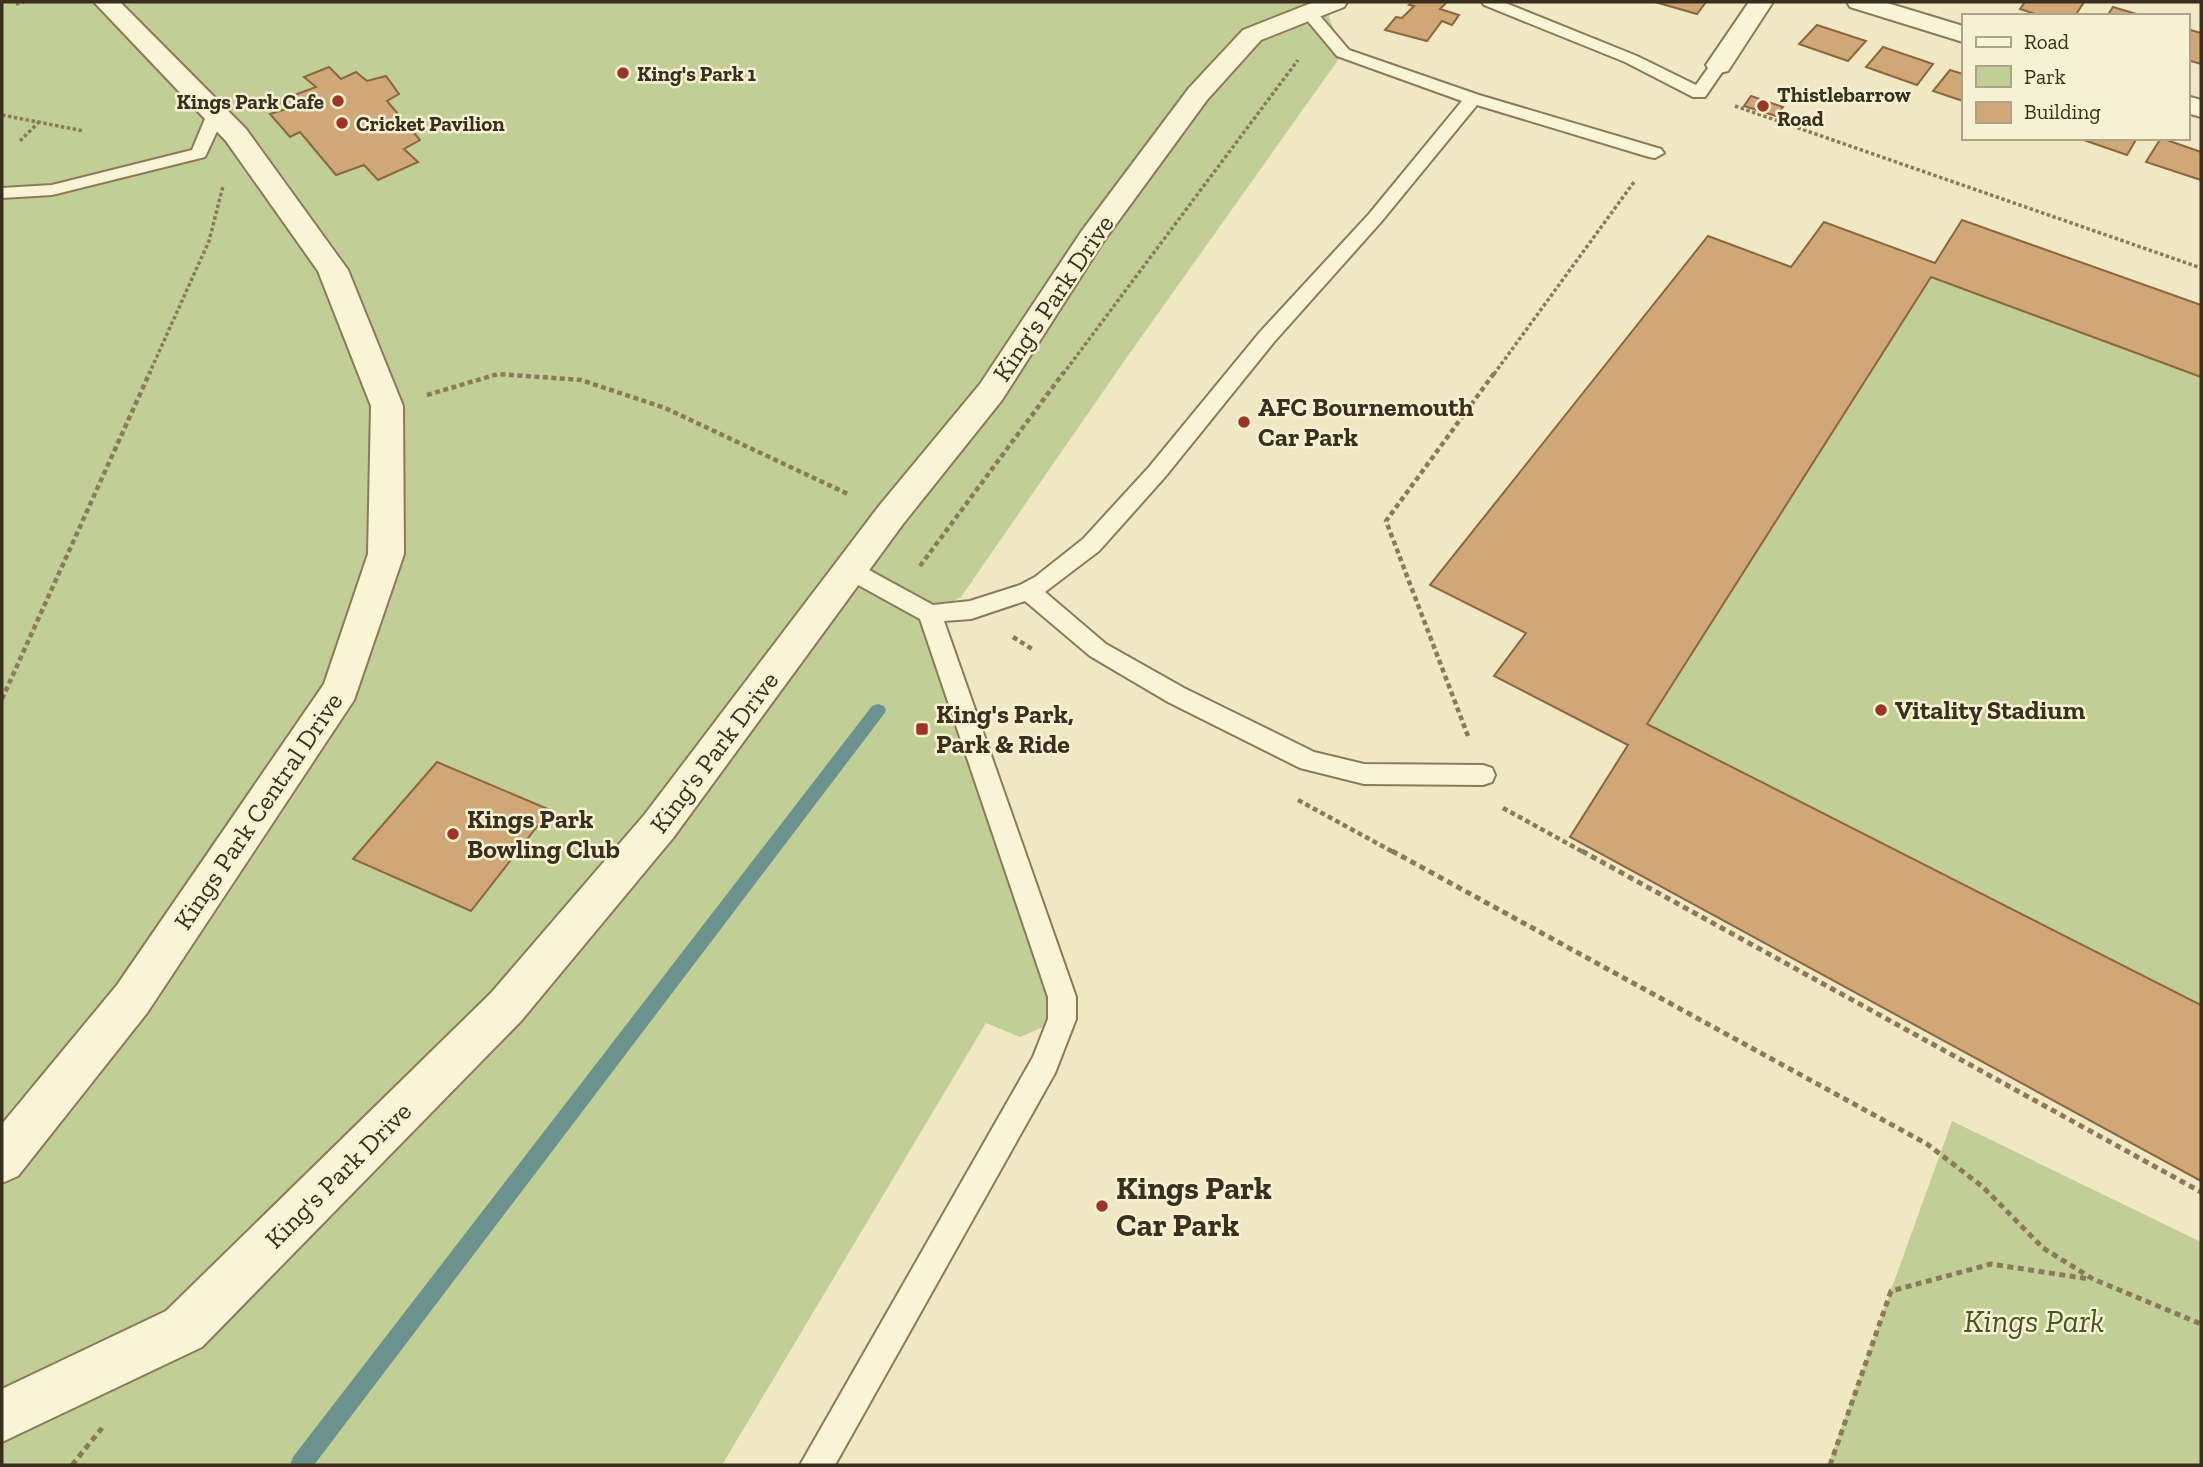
<svg xmlns="http://www.w3.org/2000/svg" width="2203" height="1467" font-family="'Zilla Slab',serif">
	<style>
		.green { fill: #c1cf96 }
		.lines { fill: none; stroke-linecap: round; stroke-linejoin: round }
		.stream { fill: #6c928d; fill-rule: evenodd }
		.building { fill: #d0a777; stroke: #8b663e; stroke-width: 2 }
		.lane-casing { stroke: #8b7a59; stroke-width: 4 }
		.street-casing { stroke: #8b7a59; stroke-width: 4 }
		.path-far2 { stroke: #8b7a59; stroke-width: 3.5; stroke-dasharray: 3.5 2.5; stroke-linecap: butt }
		.path-far1 { stroke: #8b7a59; stroke-width: 4.5; stroke-dasharray: 5 3.5; stroke-linecap: butt }
		.path { stroke: #8b7a59; stroke-width: 5; stroke-dasharray: 6 4.5; stroke-linecap: butt }
		.lane { fill: #faf4d7; fill-rule: evenodd }
		.street { fill: #faf4d7; fill-rule: evenodd }
		.poi-dot { fill: #9d3426; stroke: #f7f1d3; stroke-width: 2.5 }
		.labels { text-anchor: middle; dominant-baseline: central; stroke-width: 5; stroke-linejoin: round; paint-order: stroke }
		.far-poi-label { font-size: 21px; font-weight: bold; fill: #3a2f1e; stroke: #f7f1d3; text-anchor: start }
		.street-label { font-size: 26px; fill: #3a2f1e; stroke: #f7f1d3 }
		.poi-label { font-size: 26px; font-weight: bold; fill: #3a2f1e; stroke: #f7f1d3; text-anchor: start }
		.near-poi-label { font-size: 32px; font-weight: bold; fill: #3a2f1e; stroke: #f7f1d3; text-anchor: start }
		.near-park-label { font-size: 32px; font-style: italic; fill: #445823; stroke: #f7f1d3 }
	</style>
	<rect width="100%" height="100%" fill="#f0e8c3"/>
	<g class="green">
		<polygon points="2,2 1330,2 1329,17 1343,53 1125,360 961,597 930,614 1062,1019 1020,1037 986,1023 722,1465 2,1465"/>
		<polygon points="1962,220 2201,305 2201,1181 1570,837 1628,745 1526,633 1430,585 1708,236 1791,267 1935,263"/>
		<polygon points="1952,1121 2201,1242 2201,1465 1828,1465"/>
	</g>
	<g class="lines">
		<polygon class="stream" points="878,704 884,706 886,710 884,714 314,1465 290,1465 293,1457 872,706"/>
	</g>
	<g class="building">
		<polygon points="1412,2 1447,2 1440,9 1459,15 1452,25 1442,21 1427,41 1385,30 1396,17 1402,18 1414,6 1409,5"/>
		<polygon points="1655,2 1706,2 1697,14"/>
		<polygon points="2025,2 2084,2 2075,16 2041,16 2020,9"/>
		<polygon points="2113,7 2143,16 2107,16"/>
		<polygon points="1817,25 1866,41 1848,61 1799,44"/>
		<polygon points="2187,29 2201,33 2201,64 2187,60"/>
		<polygon points="1883,47 1933,64 1917,85 1866,67"/>
		<polygon points="329,67 341,79 356,72 367,81 386,76 399,94 387,101 420,140 404,149 418,162 378,180 364,165 336,175 300,132 290,137 270,114 286,109 279,101 316,87 304,77"/>
		<polygon points="1950,70 1963,74 1963,101 1933,91"/>
		<polygon points="1751,96 1783,107 1776,116 1744,106"/>
		<polygon points="2078,138 2137,138 2127,155"/>
		<polygon points="2161,138 2201,152 2201,180 2146,162"/>
		<polygon points="1962,220 2201,305 2201,377 1931,277 1647,724 2201,1005 2201,1181 1570,837 1628,745 1494,676 1526,633 1430,585 1708,236 1791,267 1824,222 1935,263"/>
		<polygon points="437,762 550,810 471,911 353,859"/>
	</g>
	<g class="lines">
		<g class="lane-casing">
			<g id="lane">
				<polygon points="1482,2 1503,2 1637,56 1696,85 1713,61 1719,60 1727,65 1705,97 1693,97 1625,62 1484,5"/>
				<polygon points="1309,8 1315,10 1349,50 1479,95 1661,149 1664,153 1655,158 1649,157 1477,105 1381,222 1274,342 1165,477 1099,551 1045,592 1106,644 1184,688 1314,752 1364,764 1483,765 1492,768 1495,775 1492,782 1483,785 1364,784 1300,768 1168,702 1090,656 1025,601 971,619 944,621 1076,997 1076,1019 1055,1073 835,1465 800,1465 1033,1057 1048,1019 1048,997 920,619 842,576 839,570 842,564 850,562 858,564 933,605 970,601 1020,585 1035,577 1083,539 1149,467 1260,332 1369,214 1462,101 1337,56 1301,13"/>
				<polygon points="216,109 225,114 205,157 52,195 2,198 2,188 52,185 192,150 207,114"/>
			</g>
		</g>
		<g class="street-casing">
			<g id="street">
				<polygon points="94,2 120,2 246,129 348,270 403,406 404,554 354,700 147,1013 18,1176 2,1183 2,1124 117,985 324,684 368,554 371,406 318,271 226,141"/>
				<polygon points="1314,2 1347,2 1344,7 1261,40 1207,100 1103,242 1002,400 903,524 673,838 521,1021 202,1347 2,1442 2,1389 166,1311 491,993 645,814 879,506 980,384 1081,232 1189,88 1243,30"/>
				<polygon points="1749,2 1773,2 1728,71 1719,73 1710,71 1706,65"/>
				<polygon points="1847,2 1884,2 1963,26 1963,42 1850,7"/>
				<polygon points="2187,96 2201,100 2201,117 2187,113"/>
			</g>
		</g>
		<g class="path-far2">
			<polyline points="16,4 24,2"/>
			<polyline points="1735,106 2201,268"/>
			<polyline points="2,115 84,131"/>
			<polyline points="20,141 40,121"/>
			<polyline points="149,374 209,241 223,186"/>
			<polyline points="1063,374 1298,60"/>
			<polyline points="1494,374 1634,182"/>
		</g>
		<g class="path-far1">
			<polyline points="427,395 498,374 581,380 665,408 850,495"/>
			<polyline points="920,566 1064,372"/>
			<polyline points="1013,637 1032,649"/>
			<polyline points="2,699 150,372"/>
			<polyline points="1468,736 1386,521 1495,372"/>
			<polyline points="1298,800 1395,853"/>
			<polyline points="1503,808 1585,853"/>
		</g>
		<g class="path">
			<polyline points="1392,851 1927,1144 1983,1187 2043,1248 2093,1279 2201,1324"/>
			<polyline points="1582,851 2201,1192"/>
			<polyline points="72,1465 102,1428"/>
			<polyline points="1830,1465 1891,1291 1991,1264 2089,1279"/>
		</g>
		<use href="#lane" class="lane"/>
		<use href="#street" class="street"/>
	</g>
	<g class="poi-dot">
		<circle cx="623" cy="73" r="7"/>
		<circle cx="338" cy="101" r="7"/>
		<circle cx="1763" cy="106" r="7"/>
		<circle cx="342" cy="123" r="7"/>
		<circle cx="1244" cy="422" r="7"/>
		<circle cx="1881" cy="710" r="7"/>
		<rect x="915" y="722" width="14" height="14" rx="3.5"/>
		<circle cx="453" cy="834" r="7"/>
		<circle cx="1102" cy="1206" r="7"/>
	</g>
	<g class="labels">
		<g class="far-poi-label">
			<text x="637" y="73">King's Park 1</text>
			<text x="1777" y="94">Thistlebarrow<tspan x="1777" dy="24">Road</tspan></text>
			<text x="324" y="101" text-anchor="end">Kings Park Cafe</text>
			<text x="356" y="123">Cricket Pavilion</text>
		</g>
		<g class="street-label">
			<text transform="translate(1053 298) rotate(-56)">King's Park Drive</text>
			<text transform="translate(714 752) rotate(-53)">King's Park Drive</text>
			<text transform="translate(258 811) rotate(-56)">Kings Park Central Drive</text>
			<text transform="translate(338 1175) rotate(-45)">King's Park Drive</text>
		</g>
		<g class="poi-label">
			<text x="1258" y="407">AFC Bournemouth<tspan x="1258" dy="30">Car Park</tspan></text>
			<text x="1895" y="710">Vitality Stadium</text>
			<text x="936" y="714">King's Park,<tspan x="936" dy="30">Park &amp; Ride</tspan></text>
			<text x="467" y="819">Kings Park<tspan x="467" dy="30">Bowling Club</tspan></text>
		</g>
		<g class="near-poi-label">
			<text x="1116" y="1188">Kings Park<tspan x="1116" dy="37">Car Park</tspan></text>
		</g>
		<g class="near-park-label">
			<text x="2034" y="1321">Kings Park</text>
		</g>
	</g>
	<rect width="2203" height="1467" fill="none" stroke="#3a2f1e" stroke-width="7"/>
	<rect x="1962" y="14" width="228" height="126" fill="#f7f1d3" stroke="#aba38b" stroke-width="2"/>
	<rect x="1976" y="37" width="35" height="10" fill="#faf4d7" stroke="#aba38b" stroke-width="2"/>
	<text x="2024" y="49" font-size="21" fill="#3a2f1e">Road</text>
	<rect x="1976" y="66" width="35" height="21" fill="#c1cf96" stroke="#aba38b" stroke-width="2"/>
	<text x="2024" y="84" font-size="21" fill="#3a2f1e">Park</text>
	<rect x="1976" y="102" width="35" height="21" fill="#d0a777" stroke="#aba38b" stroke-width="2"/>
	<text x="2024" y="119" font-size="21" fill="#3a2f1e">Building</text>
</svg>
